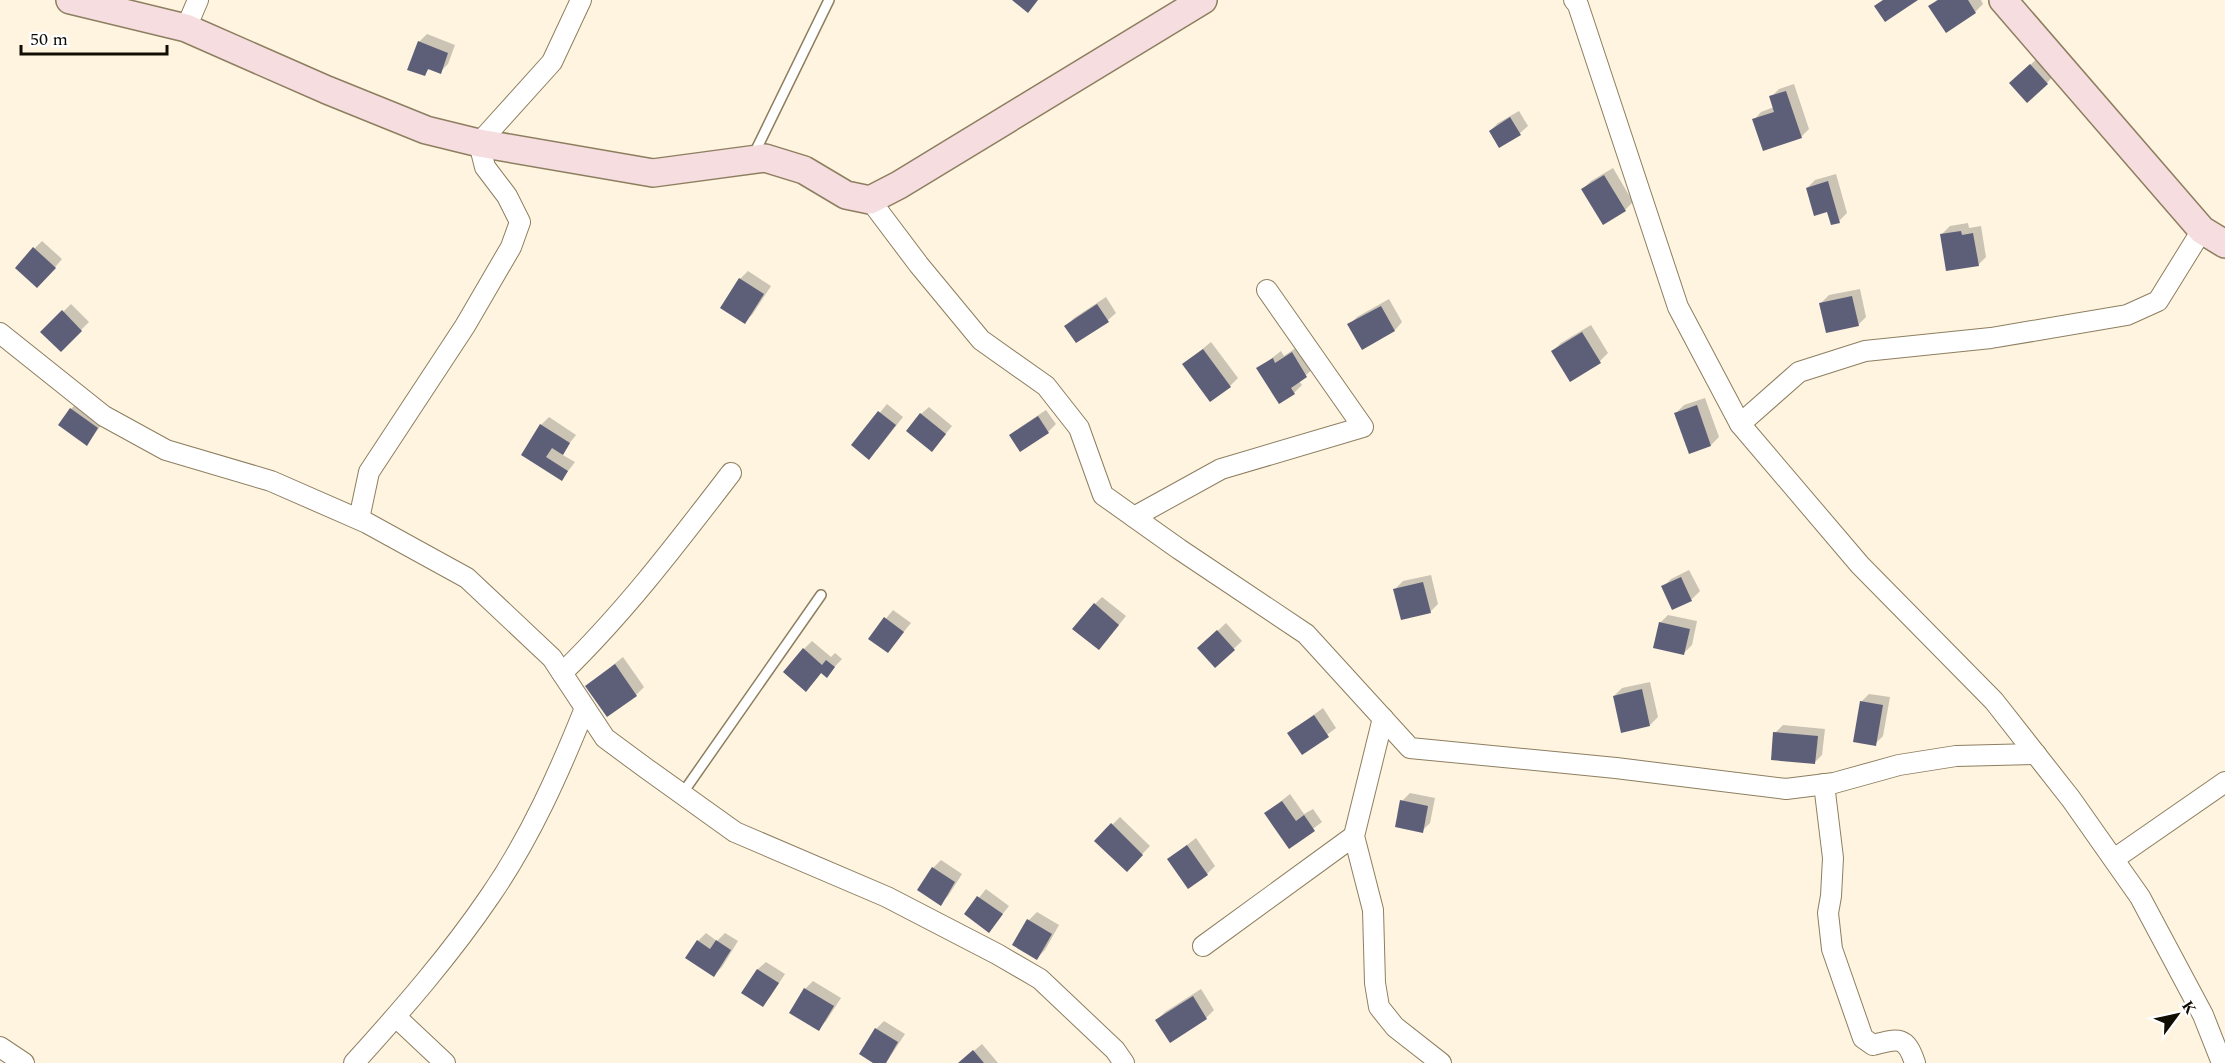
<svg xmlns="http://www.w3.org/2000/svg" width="2225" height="1063" font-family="Spectral,serif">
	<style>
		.shadow { fill: #0003 }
		.building { fill: #5d5f78 }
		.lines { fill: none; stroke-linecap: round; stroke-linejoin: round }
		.lane-casing { stroke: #8d7e5f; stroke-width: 12 }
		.street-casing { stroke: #8d7e5f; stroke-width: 22 }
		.secondary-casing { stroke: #8d7e5f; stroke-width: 30 }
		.lane { stroke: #fff; stroke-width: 9 }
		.street { stroke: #fff; stroke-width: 20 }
		.secondary { stroke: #f6dddf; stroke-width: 27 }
	</style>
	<rect width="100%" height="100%" fill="#fef4e0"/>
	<g class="shadow">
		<polygon points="1937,0 1981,0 1983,4 1975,12 1947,31 1930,7"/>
		<polygon points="427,34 455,45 448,64 440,72 430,68 424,74 419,42"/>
		<polygon points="2039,57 2054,75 2047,83 2019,75"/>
		<polygon points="1794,84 1809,129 1801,137 1754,120 1761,112 1774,107 1771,97 1779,89"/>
		<polygon points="1519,111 1528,126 1520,133 1500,146 1490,131 1498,123"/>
		<polygon points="1613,168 1633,202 1625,210 1583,189 1591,181"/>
		<polygon points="1836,174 1847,213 1839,221 1807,188 1815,180"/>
		<polygon points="1968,223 1969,228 1981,226 1986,257 1978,265 1942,234 1950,226"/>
		<polygon points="42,241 62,259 45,279 34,249"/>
		<polygon points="748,271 771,286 752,315 744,322 740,279"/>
		<polygon points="1860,289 1866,317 1858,325 1821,303 1829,295"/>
		<polygon points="1106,297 1116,313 1108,320 1066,326 1074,318"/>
		<polygon points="1389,299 1402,322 1395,330 1362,348 1349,325 1357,317"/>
		<polygon points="71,304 89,322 61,350 43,332"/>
		<polygon points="1591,325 1608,353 1600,361 1553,351 1561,343"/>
		<polygon points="1211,342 1238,378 1230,386 1184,364"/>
		<polygon points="1300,345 1314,368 1299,381 1302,385 1294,393 1258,369 1281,351 1284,356"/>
		<polygon points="1705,398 1719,437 1711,445 1676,413 1684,405"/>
		<polygon points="79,401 105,420 87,444 71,409"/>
		<polygon points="887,404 903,417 877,450 853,445"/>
		<polygon points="929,407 952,426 939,442 921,414"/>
		<polygon points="1046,410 1056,424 1048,432 1011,436 1019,428"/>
		<polygon points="549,417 576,435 561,454 575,462 562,479 523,455 541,425"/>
		<polygon points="1689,570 1700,591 1692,599 1673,608 1663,587 1671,579"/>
		<polygon points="1431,575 1438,604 1430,612 1395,589 1403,581"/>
		<polygon points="1102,597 1126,616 1106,641 1095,604"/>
		<polygon points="893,610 911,623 888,651 870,638"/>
		<polygon points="1668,615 1697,621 1692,645 1684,653 1660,623"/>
		<polygon points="1226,623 1242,641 1215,666 1207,641"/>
		<polygon points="812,641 831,657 835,653 842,659 826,676 822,672 814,682 804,649"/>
		<polygon points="623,657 644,687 636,695 587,686"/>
		<polygon points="1650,682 1658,717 1650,725 1614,696 1622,688"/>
		<polygon points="1869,694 1890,697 1883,736 1875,744 1861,702"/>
		<polygon points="1323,708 1336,728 1303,753 1289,733"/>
		<polygon points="1783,725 1825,729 1822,755 1814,763 1775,733"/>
		<polygon points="1410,793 1435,798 1430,823 1422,831 1402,801"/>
		<polygon points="1290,794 1304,814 1313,809 1322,822 1289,847 1266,813"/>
		<polygon points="1120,817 1150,846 1127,870 1096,841"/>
		<polygon points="1196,838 1215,866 1207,874 1169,859"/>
		<polygon points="941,860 962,874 948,896 940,904 933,868"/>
		<polygon points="986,889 1009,906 989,931 966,914"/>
		<polygon points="1037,912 1059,925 1045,950 1037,958 1014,944 1029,920"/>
		<polygon points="706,933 717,941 725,933 738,941 722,967 714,975 698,941"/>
		<polygon points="766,962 785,974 770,997 762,1005 743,993 758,969"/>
		<polygon points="813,981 841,998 826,1021 818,1029 805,989"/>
		<polygon points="1201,989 1214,1010 1206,1018 1170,1041 1157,1020 1165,1012"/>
		<polygon points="884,1021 905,1034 886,1063 876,1063 861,1054 876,1029"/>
		<polygon points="982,1044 998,1063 959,1063 962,1061"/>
	</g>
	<g class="building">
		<polygon points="1012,0 1038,0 1028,13"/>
		<polygon points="1883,0 1918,0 1885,22 1874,6"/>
		<polygon points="1938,0 1968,0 1976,13 1946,33 1928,6"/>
		<polygon points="418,41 448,53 441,74 428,69 425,76 407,70"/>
		<polygon points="2030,64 2048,84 2027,103 2009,83"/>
		<polygon points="1786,91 1802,138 1763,151 1752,119 1774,112 1769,96"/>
		<polygon points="1510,117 1521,135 1499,148 1489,131"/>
		<polygon points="1604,175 1626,211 1603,225 1581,189"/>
		<polygon points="1828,181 1840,223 1831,225 1827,212 1814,216 1806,188"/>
		<polygon points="1961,231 1962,235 1973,233 1979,266 1946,271 1940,234"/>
		<polygon points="33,247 56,268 37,288 15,268"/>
		<polygon points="739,278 764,294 745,324 720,308"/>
		<polygon points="1852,296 1859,326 1826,333 1819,303"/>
		<polygon points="1097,304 1109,322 1076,343 1064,326"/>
		<polygon points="1381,306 1395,331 1362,350 1347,324"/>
		<polygon points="62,310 82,331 61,352 40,332"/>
		<polygon points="1582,332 1601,363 1570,382 1551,351"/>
		<polygon points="1203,349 1231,387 1210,402 1182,364"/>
		<polygon points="1292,352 1307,377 1291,388 1295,394 1279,404 1256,368 1273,358 1275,363"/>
		<polygon points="1697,405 1711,446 1689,454 1674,413"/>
		<polygon points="70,408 98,428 87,446 58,425"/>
		<polygon points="878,411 896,425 869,460 851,445"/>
		<polygon points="920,413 946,434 932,452 906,431"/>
		<polygon points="1038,416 1049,433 1020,452 1009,435"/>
		<polygon points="540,424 570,443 563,455 552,448 546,457 568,471 562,481 521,455"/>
		<polygon points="1681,577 1692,601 1672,610 1661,586"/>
		<polygon points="1423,582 1431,613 1401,620 1393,589"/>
		<polygon points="1094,603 1119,625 1099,650 1072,629"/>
		<polygon points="884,617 904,632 888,653 868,639"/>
		<polygon points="1659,622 1690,629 1684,655 1653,648"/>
		<polygon points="1217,630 1235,650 1215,668 1197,648"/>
		<polygon points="803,648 822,665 826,660 835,667 827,678 821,673 806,692 783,672"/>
		<polygon points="615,664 637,696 607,717 585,686"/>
		<polygon points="1642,689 1650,726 1621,733 1613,696"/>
		<polygon points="1860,701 1883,705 1876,746 1853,742"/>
		<polygon points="1314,715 1329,737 1302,755 1287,733"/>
		<polygon points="1773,732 1818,736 1815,764 1771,760"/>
		<polygon points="1400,800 1428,806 1423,833 1395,827"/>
		<polygon points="1282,801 1296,821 1304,815 1315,831 1289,849 1264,813"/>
		<polygon points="1111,823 1143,855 1127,872 1094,841"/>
		<polygon points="1187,845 1208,875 1188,889 1167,859"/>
		<polygon points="932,867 955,882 941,906 917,890"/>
		<polygon points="977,896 1003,914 989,933 964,914"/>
		<polygon points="1027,919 1052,934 1037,960 1012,945"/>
		<polygon points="697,940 710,949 716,940 731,950 714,977 685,958"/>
		<polygon points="757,969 779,983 763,1007 741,993"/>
		<polygon points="804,988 834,1006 819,1031 789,1013"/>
		<polygon points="1193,996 1207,1019 1170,1043 1155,1020"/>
		<polygon points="875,1028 898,1042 886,1063 873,1063 859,1054"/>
		<polygon points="973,1050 984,1063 958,1063"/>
	</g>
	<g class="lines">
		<g class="lane-casing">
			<g id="lane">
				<polyline points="754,154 829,0"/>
				<polyline points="682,794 821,595"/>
			</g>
		</g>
		<g class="street-casing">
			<g id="street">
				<polyline points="1574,0 1578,5 1678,307 1740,424 1860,565 1994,701 2071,799 2140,897 2203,1015 2222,1063"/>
				<polyline points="186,28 198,0"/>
				<polyline points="870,200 919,265 981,340 1046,386 1079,428 1103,495 1179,549 1306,634 1410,748 1616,768 1786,789 1834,783 1899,765 1956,756 2036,754"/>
				<polyline points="0,333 104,416 166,450 271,481 367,523 467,578 552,658 605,738 647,769 735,832 887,897 997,954 1040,979 1115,1050 1124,1063"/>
				<polyline points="1740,424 1799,372 1865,351 1991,338 2127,315 2158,301 2202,230"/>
				<polyline points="1134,517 1221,469 1363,427 1267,290"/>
				<polyline points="359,519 369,472 465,326 511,247 520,222 507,196 485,167 479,143 552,62 581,0"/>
				<path d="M562 673C625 612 678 542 731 473"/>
				<polyline points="1383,718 1354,836 1373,910 1375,983 1379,1007 1395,1027 1441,1063"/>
				<path d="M1824 784 1833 858 1831 896 1828 913 1832 949 1863 1038 1873 1045C1899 1038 1906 1036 1915 1063"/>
				<polyline points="2114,859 2225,782"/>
				<polyline points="1203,946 1354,836"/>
				<polyline points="396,1017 445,1063"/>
				<polyline points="0,1047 24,1063"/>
				<path d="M354 1063C402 1010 450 955 490 896 530 838 559 773 585 708"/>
			</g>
		</g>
		<g class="secondary-casing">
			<g id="secondary">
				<polyline points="70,0 186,28 327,90 426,130 479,143 653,173 765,158 804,170 846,195 870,200 899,185 1203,0"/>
				<polyline points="2003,0 2202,230 2225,244"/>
			</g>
		</g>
		<use href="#lane" class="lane"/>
		<use href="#street" class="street"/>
		<use href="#secondary" class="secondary"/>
	</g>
	<g transform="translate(2177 1015) rotate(57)" stroke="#ffffff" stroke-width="4.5" paint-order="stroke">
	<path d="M0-4.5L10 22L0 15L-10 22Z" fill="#120d03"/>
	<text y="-9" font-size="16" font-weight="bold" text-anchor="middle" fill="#120d03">K</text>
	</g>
	<path d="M21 45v9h146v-9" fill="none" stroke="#120d03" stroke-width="3"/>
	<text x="30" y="45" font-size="18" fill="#120d03" stroke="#ffffff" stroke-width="4.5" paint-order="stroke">50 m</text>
</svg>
